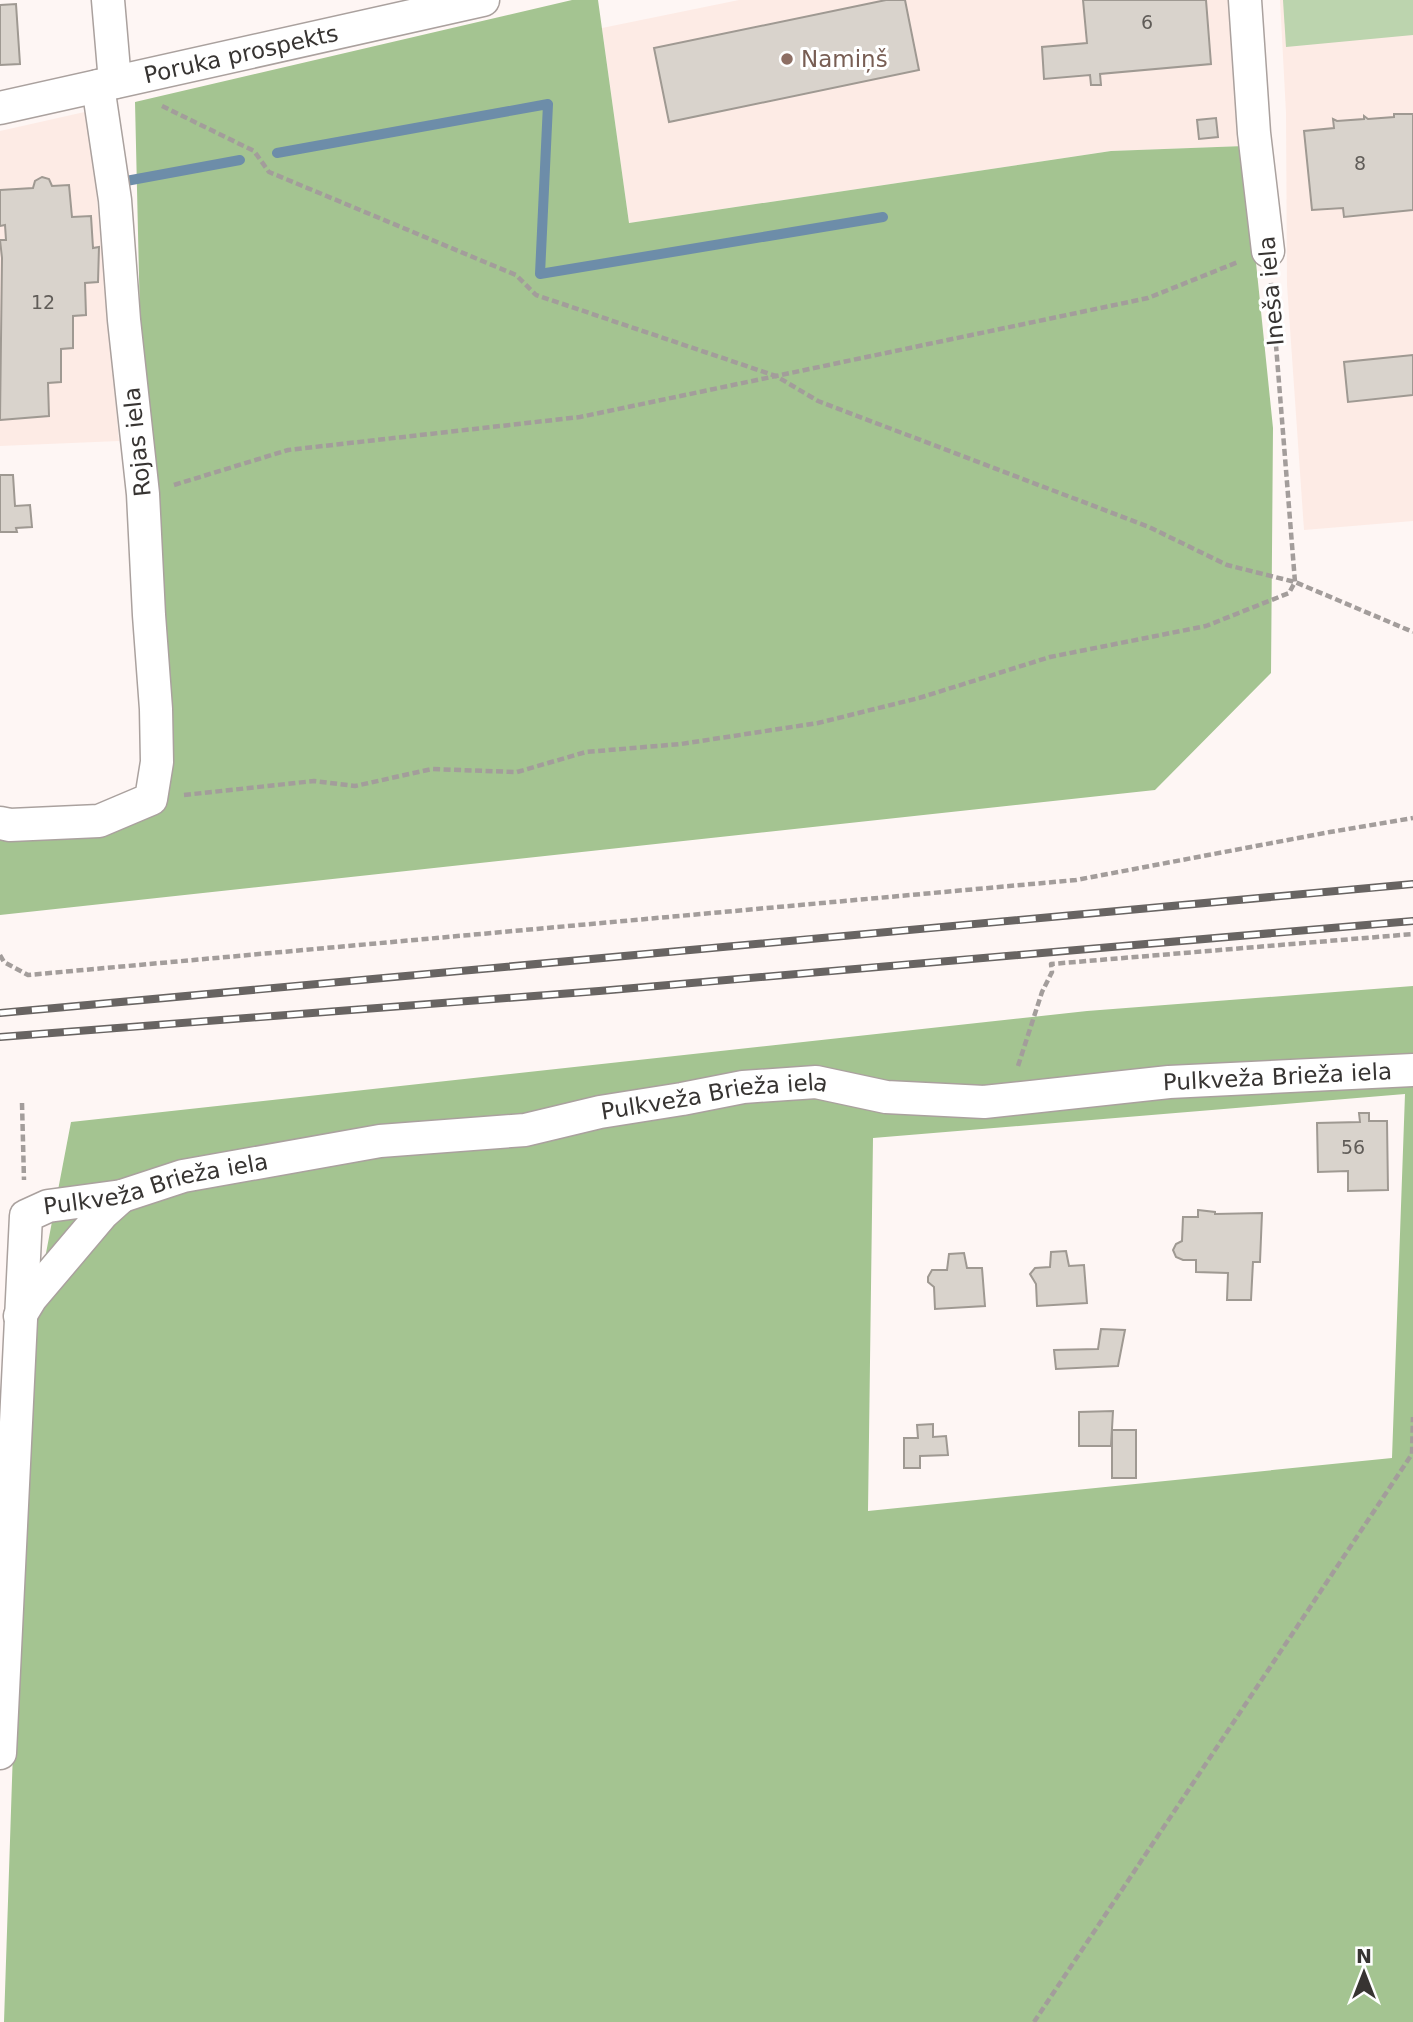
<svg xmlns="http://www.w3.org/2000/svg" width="1413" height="2022" font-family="'DejaVu Sans',sans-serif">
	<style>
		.built { fill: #fdebe5 }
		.green { fill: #bcd4ae }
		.forest { fill: #a4c491; fill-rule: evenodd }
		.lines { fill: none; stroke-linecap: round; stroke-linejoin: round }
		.stream { stroke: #6d8da9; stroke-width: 10 }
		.building { fill: #d9d3cc; stroke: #9f9992; stroke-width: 2 }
		.minor-casing { stroke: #aaa19e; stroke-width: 35 }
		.path { stroke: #a39d9b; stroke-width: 4.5; stroke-dasharray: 7 3.5; stroke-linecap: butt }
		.minor { stroke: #fff; stroke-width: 32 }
		.rail-casing { stroke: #686462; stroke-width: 8 }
		.rail { stroke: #fff; stroke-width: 5; stroke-dasharray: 16; stroke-linecap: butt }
		.education-dot { fill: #8d6e63; stroke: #fff; stroke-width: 2.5 }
		.labels { text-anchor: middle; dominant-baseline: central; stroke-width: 6; stroke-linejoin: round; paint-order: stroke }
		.number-label { font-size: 19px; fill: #605c58 }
		.street-label { font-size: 23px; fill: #373432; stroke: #fff }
		.education-label { font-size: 23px; fill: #785e54; stroke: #fff; text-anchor: start }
	</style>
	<rect width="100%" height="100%" fill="#fef6f4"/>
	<g class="built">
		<polygon points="739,0 1235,0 1244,146 1111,151 629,223 602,28"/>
		<polygon points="1280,0 1413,0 1413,521 1304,530 1287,285 1286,113"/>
		<polygon points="89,111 119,441 0,446 0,131"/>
	</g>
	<polygon class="green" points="1283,0 1413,0 1413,35 1286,47"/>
	<g class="forest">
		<polygon points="572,0 598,0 629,223 1111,151 1244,146 1273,428 1271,673 1155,790 0,915 0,823 151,799 135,102"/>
		<path d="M1413 986V2022H4L26 1358 71 1122 1087 1011ZM1405 1094 1392 1458 868 1511 873 1138Z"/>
	</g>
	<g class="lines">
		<g class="stream">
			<polyline points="277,153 548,104 540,274 883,217"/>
			<polyline points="126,181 240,160"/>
		</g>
	</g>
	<g class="building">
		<polygon points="886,0 905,0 919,70 669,122 654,48"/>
		<polygon points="1083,0 1206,0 1211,64 1100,74 1101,85 1091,85 1090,75 1044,79 1042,47 1087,43"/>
		<polygon points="16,4 20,64 0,65 0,5"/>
		<polygon points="1394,114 1413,114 1413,210 1344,217 1343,208 1312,210 1304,131 1334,128 1333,119 1337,121 1364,119 1364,116 1368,119 1394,117"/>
		<polygon points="1216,118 1218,137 1199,139 1197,120"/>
		<polygon points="42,177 49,179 52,186 69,185 72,217 91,216 93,248 99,247 98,282 85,283 86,315 73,316 73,348 61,349 61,382 48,383 49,416 0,420 2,258 0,240 6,240 5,225 0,226 0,190 33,188 35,181"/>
		<polygon points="1413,355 1413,395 1348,402 1344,362"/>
		<polygon points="0,475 13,475 15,506 30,505 32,527 16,528 17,532 0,532"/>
		<polygon points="1359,1113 1369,1113 1369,1121 1387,1121 1388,1190 1348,1191 1348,1171 1318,1172 1317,1123 1360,1122"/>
		<polygon points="1198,1210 1215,1212 1215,1214 1262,1213 1260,1262 1253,1262 1251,1300 1227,1300 1228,1273 1196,1272 1196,1260 1183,1260 1176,1257 1173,1250 1176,1244 1182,1241 1183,1217 1198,1217"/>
		<polygon points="1066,1251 1069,1266 1084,1265 1087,1303 1037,1306 1036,1284 1030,1274 1035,1268 1050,1267 1051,1252"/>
		<polygon points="964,1253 967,1268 982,1268 985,1306 935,1309 934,1287 928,1282 928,1277 932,1270 947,1270 949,1254"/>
		<polygon points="1101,1329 1125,1330 1118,1366 1056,1369 1054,1350 1098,1349"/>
		<polygon points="1113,1411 1111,1446 1079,1446 1079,1412"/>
		<polygon points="933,1424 933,1437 946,1436 948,1455 920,1456 920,1468 904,1468 904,1438 918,1438 917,1425"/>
		<rect x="1112" y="1430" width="24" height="48"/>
	</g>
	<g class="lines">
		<g class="minor-casing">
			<g id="minor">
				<polyline points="108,0 115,82"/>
				<polyline points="1245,0 1254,133 1268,251"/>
				<path id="s1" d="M0 108 483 0"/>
				<polyline points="0,823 10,825 99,821 151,799 157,762 156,709 149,615 143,494 124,320 115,200 98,86"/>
				<polyline points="20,1316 31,1298 103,1213 122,1196"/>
				<path id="s2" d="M0 1753 26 1216 48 1206 122 1196 183 1176 380 1141 525 1130 600 1112 682 1099 743 1087 816 1082 886 1097 984 1102 1169 1082 1413 1070"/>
			</g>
		</g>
		<g class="path">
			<polyline points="162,106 254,151 269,172 516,275 536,295 776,376 818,401 1149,527 1227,565 1295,582 1413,632"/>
			<polyline points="174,485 288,450 580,417 776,376 1148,298 1238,262"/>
			<polyline points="184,795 314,781 355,786 432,769 517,772 586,752 681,744 818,723 919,698 1050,657 1206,626 1289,593 1295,582 1271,283"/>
			<polyline points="0,955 4,962 28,975 1076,880 1330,832 1413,818"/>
			<polyline points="1018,1066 1042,992 1052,972 1051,964 1413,934"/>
			<polyline points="22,1103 24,1180"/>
			<polyline points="1034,2022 1412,1454 1413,1417"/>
		</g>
		<use href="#minor" class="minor"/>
		<g class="rail-casing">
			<g id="rail">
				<polyline points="0,1013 1413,884"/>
				<polyline points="0,1037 599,991 1413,921"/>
			</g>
		</g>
		<use href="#rail" class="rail"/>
	</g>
	<circle class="education-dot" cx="787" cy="59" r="7"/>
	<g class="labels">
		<g class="number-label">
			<text x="1147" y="22">6</text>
			<text x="1360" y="163">8</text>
			<text x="43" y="302">12</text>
			<text x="1353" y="1147">56</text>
		</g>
		<g class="street-label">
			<text stroke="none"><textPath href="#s1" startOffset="247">Poruka prospekts</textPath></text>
			<text transform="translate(1271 291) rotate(-95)">Ineša iela</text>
			<text transform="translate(137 442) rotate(-96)">Rojas iela</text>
			<text stroke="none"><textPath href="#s2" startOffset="1806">Pulkveža Brieža iela</textPath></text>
			<text stroke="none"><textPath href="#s2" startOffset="1239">Pulkveža Brieža iela</textPath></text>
			<text stroke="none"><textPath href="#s2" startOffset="672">Pulkveža Brieža iela</textPath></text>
		</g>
		<g class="education-label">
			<text x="801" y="59">Namiņš</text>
		</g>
	</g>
	<g transform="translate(1364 1973)" stroke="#ffffff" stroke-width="5" paint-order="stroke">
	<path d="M0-5L12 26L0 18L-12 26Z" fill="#373432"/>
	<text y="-10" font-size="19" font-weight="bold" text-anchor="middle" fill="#373432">N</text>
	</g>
</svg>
